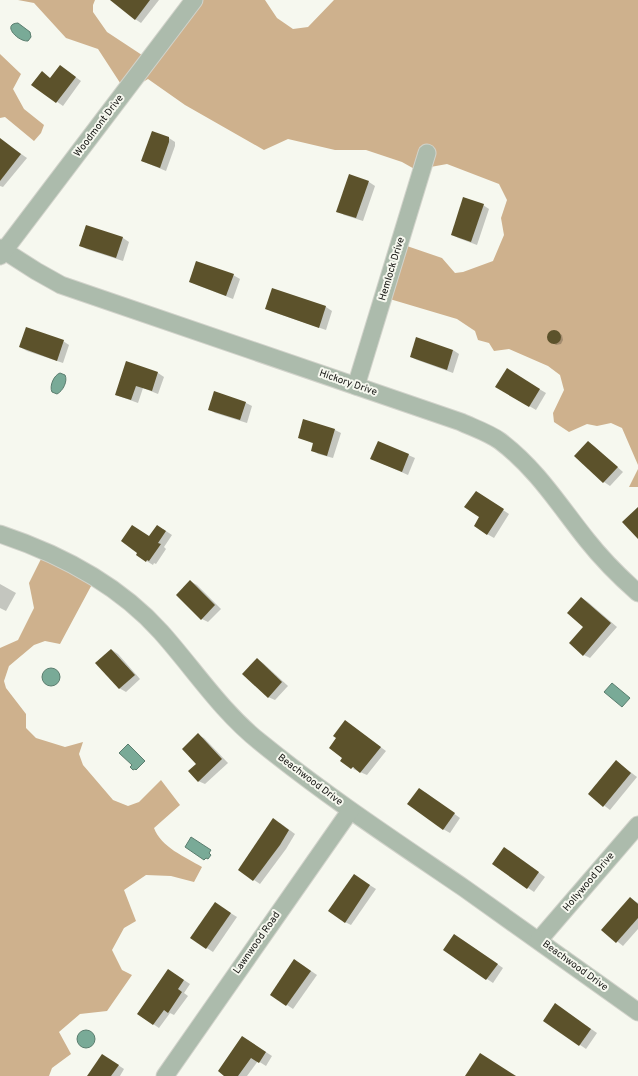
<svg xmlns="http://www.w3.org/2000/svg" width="638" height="1076" font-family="Overpass,sans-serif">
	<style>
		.forest { fill: #ceb18d }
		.water { fill: #79aa97; stroke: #5a7d6e }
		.shadow { fill: #0003 }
		.building { fill: #5c522b }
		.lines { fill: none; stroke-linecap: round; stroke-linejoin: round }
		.street-casing { stroke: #d2d3cb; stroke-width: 19 }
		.street { stroke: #acbbac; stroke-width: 17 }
		.labels { text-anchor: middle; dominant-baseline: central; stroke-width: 4; stroke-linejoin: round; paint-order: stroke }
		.street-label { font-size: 10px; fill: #131310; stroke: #f6f8ef }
	</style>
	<rect width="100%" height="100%" fill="#f6f8ef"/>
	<g class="forest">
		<polygon points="18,0 95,0 93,5 93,12 107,32 151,61 198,0 265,0 277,18 293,29 308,27 334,0 638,0 638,465 622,428 611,423 597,426 587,424 569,432 554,422 553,413 564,390 560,375 548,366 509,349 494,351 489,343 478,340 475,331 457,319 383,297 404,245 442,258 455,273 463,272 493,261 504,235 501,218 507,200 499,184 447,164 425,168 418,171 402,162 366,150 335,150 288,139 264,150 185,105 148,79 126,92 98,49 66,38 34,3"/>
		<polygon points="0,54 21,74 13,89 24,109 44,125 41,133 34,141 5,117 0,118"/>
		<polygon points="638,469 638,487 629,487"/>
		<path d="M45 551 97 575 60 644 45 641 34 645 9 666 4 681 6 688 26 714V728L36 738 65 747 83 742 79 754 83 765 113 800 128 806 139 802 161 780 180 805 154 828C161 847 185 857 202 867L194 882 171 876 146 875 124 890 136 921 124 928 112 950 122 970 132 975 107 1011 80 1014 59 1032 71 1054 52 1068 49 1076H0V648L18 640 34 608 29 583Z"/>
	</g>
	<g class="water">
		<path d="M18 23 30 32 31 37 28 41C18 42 1 24 18 23Z"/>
		<path d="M60 373 65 375C68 381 63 391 57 394L52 392C49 386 54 375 60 373Z"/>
		<circle cx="51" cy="677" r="9"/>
		<polygon points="612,683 630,698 622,707 604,692"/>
		<polygon points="128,744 145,761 136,770 135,769 133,770 130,767 132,765 119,753"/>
		<polygon points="191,837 211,850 209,853 211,855 208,859 206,858 204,860 185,847"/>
		<circle cx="86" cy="1039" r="9"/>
	</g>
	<g class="shadow">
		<polygon points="123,0 159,0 141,23 135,19"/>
		<polygon points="66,70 81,81 63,106 33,85 42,73 51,79"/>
		<polygon points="169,138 175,142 175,146 166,171 142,161"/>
		<polygon points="4,142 27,158 3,187 0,186 0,147"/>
		<polygon points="369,182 375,186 363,221 344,215 338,211"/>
		<polygon points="483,205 489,209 477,245 458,238 452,234"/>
		<polygon points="86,226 123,238 129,242 123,261 86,249 80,245"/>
		<polygon points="233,275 240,279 233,299 197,285 191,282"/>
		<polygon points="273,290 326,307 332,311 326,330 273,312 267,309"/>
		<polygon points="554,331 562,335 563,340 561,344 556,345 549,341 547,337 550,332"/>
		<polygon points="63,341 69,345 63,363 27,351 20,347"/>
		<polygon points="453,350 459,354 453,373 417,360 411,357"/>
		<polygon points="127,363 158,373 164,377 158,394 143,388 138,403 116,395"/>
		<polygon points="507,370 546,393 536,410 497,387"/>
		<polygon points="215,392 246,403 252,406 247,423 215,413 209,409"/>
		<polygon points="304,420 335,430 341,433 333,458 318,454 312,450 314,444 299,437"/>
		<polygon points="379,442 415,458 408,475 372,459"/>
		<polygon points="588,442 594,446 623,472 610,486 604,482 575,456"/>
		<polygon points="482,496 509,514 494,538 487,534"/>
		<polygon points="163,529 172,535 164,547 166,549 156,564 154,563 153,565 137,555"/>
		<polygon points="190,581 197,585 221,609 208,622 202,619"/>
		<polygon points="0,584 16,593 6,611 0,608"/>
		<polygon points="582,598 588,602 617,627 590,658 584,655 584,627"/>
		<polygon points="112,650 118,654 140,679 126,692 119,688"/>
		<polygon points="257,659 263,663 288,686 275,700 268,697"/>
		<polygon points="345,721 386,751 367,775 353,769 357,764 344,758"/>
		<polygon points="198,735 204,738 228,763 205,784 198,781"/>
		<polygon points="616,761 637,777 610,810 589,794"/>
		<polygon points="425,792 460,818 450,833 443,829"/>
		<polygon points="280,823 295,834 286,849 260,884 239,870"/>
		<polygon points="510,852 545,877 534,892 493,864"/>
		<polygon points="360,879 376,889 351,925 345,922"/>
		<polygon points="630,898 638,903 638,929 623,946 603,930"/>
		<polygon points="221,907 237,917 213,952 191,938"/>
		<polygon points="461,939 503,968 493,983 444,950"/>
		<polygon points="301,964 317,975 293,1009 271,994"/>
		<polygon points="175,974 190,984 184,993 188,996 174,1015 170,1013 159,1028 138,1014"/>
		<polygon points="561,1008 597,1033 586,1049 544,1020"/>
		<polygon points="243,1037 272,1056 266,1066 258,1061 247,1076 226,1076"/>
		<polygon points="109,1059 124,1069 120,1076 88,1076"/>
	</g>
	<g class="building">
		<polygon points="110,0 150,0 135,20"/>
		<polygon points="60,65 76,77 56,103 31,85 42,71 50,78"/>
		<polygon points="152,131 169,137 169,142 160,168 141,161"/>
		<polygon points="0,138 21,154 0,181"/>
		<polygon points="349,174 369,181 356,218 336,212"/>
		<polygon points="463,197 484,204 471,242 451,235"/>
		<polygon points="86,225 123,237 116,258 79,246"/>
		<polygon points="196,261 234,274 226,296 189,282"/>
		<polygon points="272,288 326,306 319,328 265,309"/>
		<polygon points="26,327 64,340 57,361 19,347"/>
		<circle cx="554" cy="337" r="7"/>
		<polygon points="416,337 453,350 447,370 410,357"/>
		<polygon points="126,361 158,372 152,391 136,386 131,400 115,395"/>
		<polygon points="507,368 540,389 529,407 495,387"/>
		<polygon points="214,391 246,402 240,420 208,410"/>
		<polygon points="303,419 335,429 327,456 311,451 313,443 298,438"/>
		<polygon points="378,441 409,454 402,472 370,459"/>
		<polygon points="588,441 618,467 603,483 574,456"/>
		<polygon points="476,491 504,509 487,535 474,526 479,517 464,507"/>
		<polygon points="638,507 638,539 622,522"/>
		<polygon points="132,525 149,536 157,525 166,531 158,543 161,544 149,561 147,560 146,562 136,555 137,553 121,541"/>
		<polygon points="190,580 215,605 201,620 176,595"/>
		<polygon points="581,597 611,623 583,656 569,643 583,627 567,613"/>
		<polygon points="111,649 135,675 119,689 95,663"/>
		<polygon points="257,658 282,682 268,698 242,674"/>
		<polygon points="345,720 381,747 360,773 353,767 351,769 340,761 342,758 329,748 336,738 333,736"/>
		<polygon points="198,733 222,759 198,782 188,771 196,764 182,749"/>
		<polygon points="616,760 631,773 603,807 588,794"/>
		<polygon points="419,788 455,813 443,830 407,804"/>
		<polygon points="273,818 289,830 280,845 253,881 238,870"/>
		<polygon points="504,847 539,872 527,889 492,864"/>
		<polygon points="354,874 370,885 345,923 328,911"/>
		<polygon points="630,897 638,904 638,918 616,943 601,930"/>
		<polygon points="215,902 231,913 206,949 190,938"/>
		<polygon points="454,934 498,964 486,980 443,950"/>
		<polygon points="294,959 311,971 286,1006 270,995"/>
		<polygon points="168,969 184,980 178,989 182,992 168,1013 164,1010 153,1025 137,1014"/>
		<polygon points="555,1003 591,1029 579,1046 543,1021"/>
		<polygon points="242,1036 266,1052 259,1063 251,1058 238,1076 224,1076 218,1071"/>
		<polygon points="480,1053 516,1076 465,1076"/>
		<polygon points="102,1054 119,1065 111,1076 87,1076"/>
	</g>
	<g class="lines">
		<g class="street-casing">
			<g id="street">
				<path d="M0 248 36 271 61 285 461 422C474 428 489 433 500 441 537 469 559 505 587 540 602 559 620 577 638 593"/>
				<polyline points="0,256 194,0"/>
				<polyline points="356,386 427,153"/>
				<path d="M0 534C60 554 118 584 161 632 194 669 221 711 260 742 325 795 395 841 464 888 522 929 580 970 638 1012"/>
				<polyline points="539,940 638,825"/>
				<polyline points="165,1076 350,811"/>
			</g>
		</g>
		<use href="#street" class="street"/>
	</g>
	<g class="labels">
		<g class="street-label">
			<text transform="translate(99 126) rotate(-53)">Woodmont Drive</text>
			<text transform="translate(392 269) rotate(-73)">Hemlock Drive</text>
			<text transform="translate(348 383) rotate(19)">Hickory Drive</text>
			<text transform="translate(310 780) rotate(37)">Beachwood Drive</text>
			<text transform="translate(589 882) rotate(-50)">Hollywood Drive</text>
			<text transform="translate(257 943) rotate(-55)">Lawnwood Road</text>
			<text transform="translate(575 966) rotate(36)">Beachwood Drive</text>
		</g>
	</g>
</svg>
